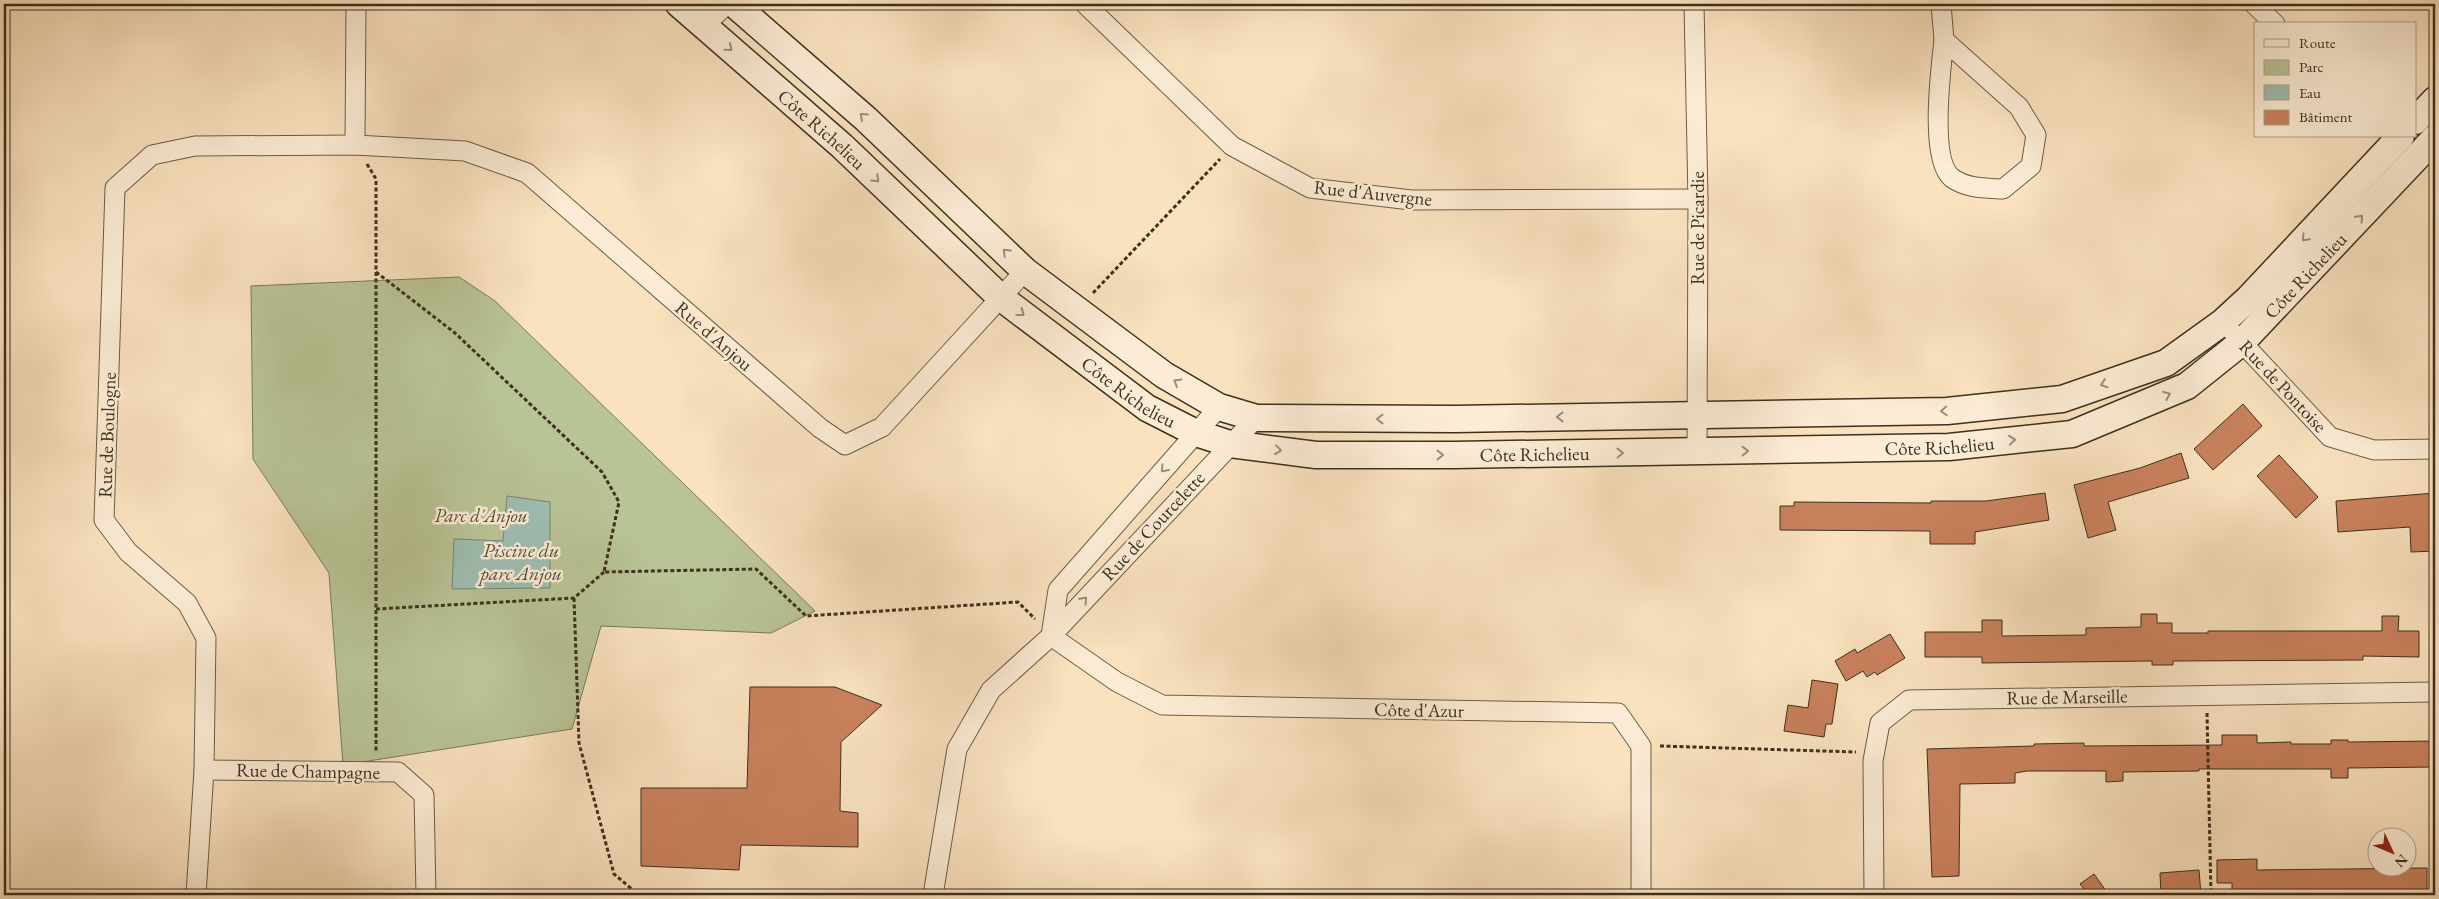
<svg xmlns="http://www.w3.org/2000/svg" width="2439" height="899" font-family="'EB Garamond',serif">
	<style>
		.green { fill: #b9c496; stroke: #7b7a5a }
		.water { fill: #9ebeb2; stroke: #778577 }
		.building { fill: #c9815d; stroke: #3d301e }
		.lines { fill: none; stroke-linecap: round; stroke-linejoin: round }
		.street-casing { stroke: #6c5c46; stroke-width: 21 }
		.secondary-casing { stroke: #3d301e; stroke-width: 29 }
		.path { stroke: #3d301e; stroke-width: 3; stroke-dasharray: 4 2.5; stroke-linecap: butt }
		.street { stroke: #fcecd5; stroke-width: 19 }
		.secondary { stroke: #fcecd5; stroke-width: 26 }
		.oneway { stroke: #9c8e7a }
		.labels { text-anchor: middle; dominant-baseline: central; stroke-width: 5; stroke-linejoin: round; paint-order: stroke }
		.street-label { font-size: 19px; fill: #3d301e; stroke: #fcecd5 }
		.park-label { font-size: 19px; font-style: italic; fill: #564e36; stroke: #fcecd5 }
		.water-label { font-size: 20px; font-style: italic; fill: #555443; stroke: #fcecd5 }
	</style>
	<rect width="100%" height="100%" fill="#fae2bf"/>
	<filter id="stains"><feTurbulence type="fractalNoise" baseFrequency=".004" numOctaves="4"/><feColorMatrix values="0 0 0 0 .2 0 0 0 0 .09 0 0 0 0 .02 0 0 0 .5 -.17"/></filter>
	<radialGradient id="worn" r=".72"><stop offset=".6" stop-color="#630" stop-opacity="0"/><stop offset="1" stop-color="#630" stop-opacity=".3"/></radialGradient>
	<polygon class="green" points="459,277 495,301 815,611 771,633 601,626 572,729 343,765 329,573 253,459 251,286"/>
	<polygon class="water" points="507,496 550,502 550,588 452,589 454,539 503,541"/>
	<g class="building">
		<polygon points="2243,404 2262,426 2213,470 2194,449"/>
		<polygon points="2181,453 2189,478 2108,502 2116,530 2088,538 2074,485 2140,468"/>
		<polygon points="2279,455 2318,497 2296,518 2257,476"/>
		<polygon points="2045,493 2049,520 1975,532 1975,544 1930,544 1930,531 1780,530 1780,506 1794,506 1794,502 1931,503 1931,501 1986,501"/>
		<polygon points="2435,493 2435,551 2411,552 2410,527 2338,532 2336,501"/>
		<polygon points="2141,614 2157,614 2157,623 2172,623 2172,633 2208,633 2208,631 2382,631 2382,616 2399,616 2398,631 2419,631 2419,657 2363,656 2363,660 2173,661 2173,665 2152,665 2152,661 1982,663 1982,657 1925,657 1925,632 1982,632 1982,620 2002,620 2002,636 2086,635 2086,628 2141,627"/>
		<polygon points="1890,634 1905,658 1877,675 1875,672 1867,677 1863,671 1846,681 1835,661 1855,649 1857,653"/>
		<polygon points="1812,680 1838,684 1832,724 1826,724 1824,737 1784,731 1788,705 1808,708"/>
		<polygon points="750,687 835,687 882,705 841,742 840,811 858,813 858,847 741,845 739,870 641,866 641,788 747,788"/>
		<polygon points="2222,735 2257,735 2257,743 2291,742 2291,744 2331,744 2331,740 2348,740 2348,742 2435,741 2435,767 2348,768 2348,778 2331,778 2331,769 2199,769 2199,771 2123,772 2123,781 2106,782 2106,771 2027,771 2015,773 2015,783 1960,784 1959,876 1932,877 1927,749 2034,746 2034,744 2084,743 2084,746 2222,745"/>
		<polygon points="2257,859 2257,870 2427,868 2427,892 2232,895 2232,883 2217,883 2217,860"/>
		<polygon points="2199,870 2201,895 2161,895 2160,873"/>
		<polygon points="2094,874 2109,895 2089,895 2080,884"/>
	</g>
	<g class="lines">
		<g class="street-casing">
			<g id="street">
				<polyline points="1085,4 1232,146 1310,188 1411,200 1698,199"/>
				<polyline points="1694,4 1698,199 1697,452"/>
				<polyline points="1941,4 1944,40"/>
				<polyline points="2254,4 2275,24"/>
				<polyline points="704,26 727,4"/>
				<path d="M1944 40 2019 107 2036 135 2031 166 2003 189C1985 188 1968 189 1952 178 1929 160 1941 67 1944 40Z"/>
				<polyline points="355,145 356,4"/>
				<polyline points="2234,334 2330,437 2374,450 2435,449"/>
				<polyline points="1051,636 1117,682 1162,705 1618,713 1641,746 1641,895"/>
				<polyline points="1051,636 1058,590 1219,407"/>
				<polyline points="204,770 398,772 424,795 426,895"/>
				<polyline points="196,895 204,770 206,638 187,603 128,552 104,520 115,188 152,155 195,146 355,145 465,151 527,173 820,428 845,445 882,427 1025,271"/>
				<polyline points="933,895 957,749 991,690 1051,636 1256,418"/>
				<polyline points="1874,895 1873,761 1880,723 1909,700 2435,692"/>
			</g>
		</g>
		<g class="secondary-casing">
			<g id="secondary">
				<path id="s1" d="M679 4 842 146 1000 297 1147 408 1196 433 1230 444 1316 455H1455L1949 447 2072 434 2187 386 2242 342 2435 138"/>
				<polyline points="734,4 866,119 1025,271 1164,375 1219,407 1256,418 1455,419 1947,411 2062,399 2166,363 2223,322 2249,298 2401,136"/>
				<polyline points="2415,121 2435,100"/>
			</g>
		</g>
		<g class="path">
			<polyline points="367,164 376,179 376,753"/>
			<polyline points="376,272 455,333 602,472 619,502 604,572 756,569 806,616 1018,602 1035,619"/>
			<polyline points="1093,293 1220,159"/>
			<polyline points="574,598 579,743 614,874 639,895"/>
			<polyline points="376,609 574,598 604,572"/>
			<polyline points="2207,713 2211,895"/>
			<polyline points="1660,746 1856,752"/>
		</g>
		<use href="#street" class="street"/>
		<use href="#secondary" class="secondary"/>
	</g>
	<defs><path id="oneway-chevron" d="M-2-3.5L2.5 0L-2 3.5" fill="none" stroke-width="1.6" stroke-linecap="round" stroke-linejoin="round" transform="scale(1.25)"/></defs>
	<g class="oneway">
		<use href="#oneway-chevron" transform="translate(729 48) rotate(41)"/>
		<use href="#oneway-chevron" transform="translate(863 116) rotate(-138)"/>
		<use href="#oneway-chevron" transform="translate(876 179) rotate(44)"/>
		<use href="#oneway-chevron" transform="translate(2360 218) rotate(-47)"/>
		<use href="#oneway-chevron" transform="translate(2305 238) rotate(133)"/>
		<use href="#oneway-chevron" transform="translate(1006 252) rotate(-136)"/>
		<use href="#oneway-chevron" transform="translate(1021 313) rotate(37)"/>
		<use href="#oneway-chevron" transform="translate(1177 382) rotate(-150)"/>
		<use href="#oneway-chevron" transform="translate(2104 384) rotate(161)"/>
		<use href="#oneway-chevron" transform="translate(2167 395) rotate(-22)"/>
		<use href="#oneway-chevron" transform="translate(1944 411) rotate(177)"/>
		<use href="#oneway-chevron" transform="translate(1560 417) rotate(179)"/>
		<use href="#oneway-chevron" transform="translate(1380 419) rotate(-180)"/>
		<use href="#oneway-chevron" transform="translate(2012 440) rotate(-6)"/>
		<use href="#oneway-chevron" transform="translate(1278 450) rotate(7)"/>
		<use href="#oneway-chevron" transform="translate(1745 451) rotate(-1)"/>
		<use href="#oneway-chevron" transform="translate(1620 453) rotate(-1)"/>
		<use href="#oneway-chevron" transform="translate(1440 455)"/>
		<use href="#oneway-chevron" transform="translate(1164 469) rotate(131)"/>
		<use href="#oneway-chevron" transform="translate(1084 600) rotate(-47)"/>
	</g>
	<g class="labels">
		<g class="street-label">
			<text stroke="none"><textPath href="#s1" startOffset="190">Côte Richelieu</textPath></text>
			<text transform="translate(1373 193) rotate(6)">Rue d'Auvergne</text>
			<text transform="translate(1697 228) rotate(-90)">Rue de Picardie</text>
			<text stroke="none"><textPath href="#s1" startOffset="1840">Côte Richelieu</textPath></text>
			<text transform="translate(714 336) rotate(41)">Rue d'Anjou</text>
			<text transform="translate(2283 386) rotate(47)">Rue de Pontoise</text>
			<text stroke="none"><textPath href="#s1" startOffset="595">Côte Richelieu</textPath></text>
			<text transform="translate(107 435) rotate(-88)">Rue de Boulogne</text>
			<text stroke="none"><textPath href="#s1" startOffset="1420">Côte Richelieu</textPath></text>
			<text stroke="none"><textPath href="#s1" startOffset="1015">Côte Richelieu</textPath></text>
			<text transform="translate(1153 526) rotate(-47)">Rue de Courcelette</text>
			<text transform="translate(2067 697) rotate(-1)">Rue de Marseille</text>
			<text transform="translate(1419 710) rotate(1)">Côte d'Azur</text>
			<text transform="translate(308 771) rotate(1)">Rue de Champagne</text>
		</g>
		<g class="park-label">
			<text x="481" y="515">Parc d'Anjou</text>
		</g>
		<g class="water-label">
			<text x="521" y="550">Piscine du<tspan x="521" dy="23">parc Anjou</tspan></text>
		</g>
	</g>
	<rect width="2439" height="899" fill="none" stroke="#fae2bf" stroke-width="20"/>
	<rect x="5" y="5" width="2429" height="889" fill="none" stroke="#3d301e" stroke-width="2.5"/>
	<rect x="10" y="10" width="2419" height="879" fill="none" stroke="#3d301e"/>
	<rect x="2254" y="22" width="162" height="115" fill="#fcecd5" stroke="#b0a18c"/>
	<rect x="2264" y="39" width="25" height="8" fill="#fcecd5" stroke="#b0a18c"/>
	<text x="2299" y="48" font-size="15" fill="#3d301e">Route</text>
	<rect x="2264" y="60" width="25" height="15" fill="#b9c496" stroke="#b0a18c"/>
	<text x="2299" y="72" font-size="15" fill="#3d301e">Parc</text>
	<rect x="2264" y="85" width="25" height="15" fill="#9ebeb2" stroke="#b0a18c"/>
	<text x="2299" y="98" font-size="15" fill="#3d301e">Eau</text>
	<rect x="2264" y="110" width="25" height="15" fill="#c9815d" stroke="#b0a18c"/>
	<text x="2299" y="122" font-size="15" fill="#3d301e">Bâtiment</text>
	<g transform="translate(2392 852) rotate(134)"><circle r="24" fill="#fcecd5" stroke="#b0a18c"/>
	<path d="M0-4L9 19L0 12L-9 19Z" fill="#8f2418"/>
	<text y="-8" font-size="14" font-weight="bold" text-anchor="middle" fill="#3d301e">N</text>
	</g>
	<rect width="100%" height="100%" filter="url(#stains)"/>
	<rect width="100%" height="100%" fill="url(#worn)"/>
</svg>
